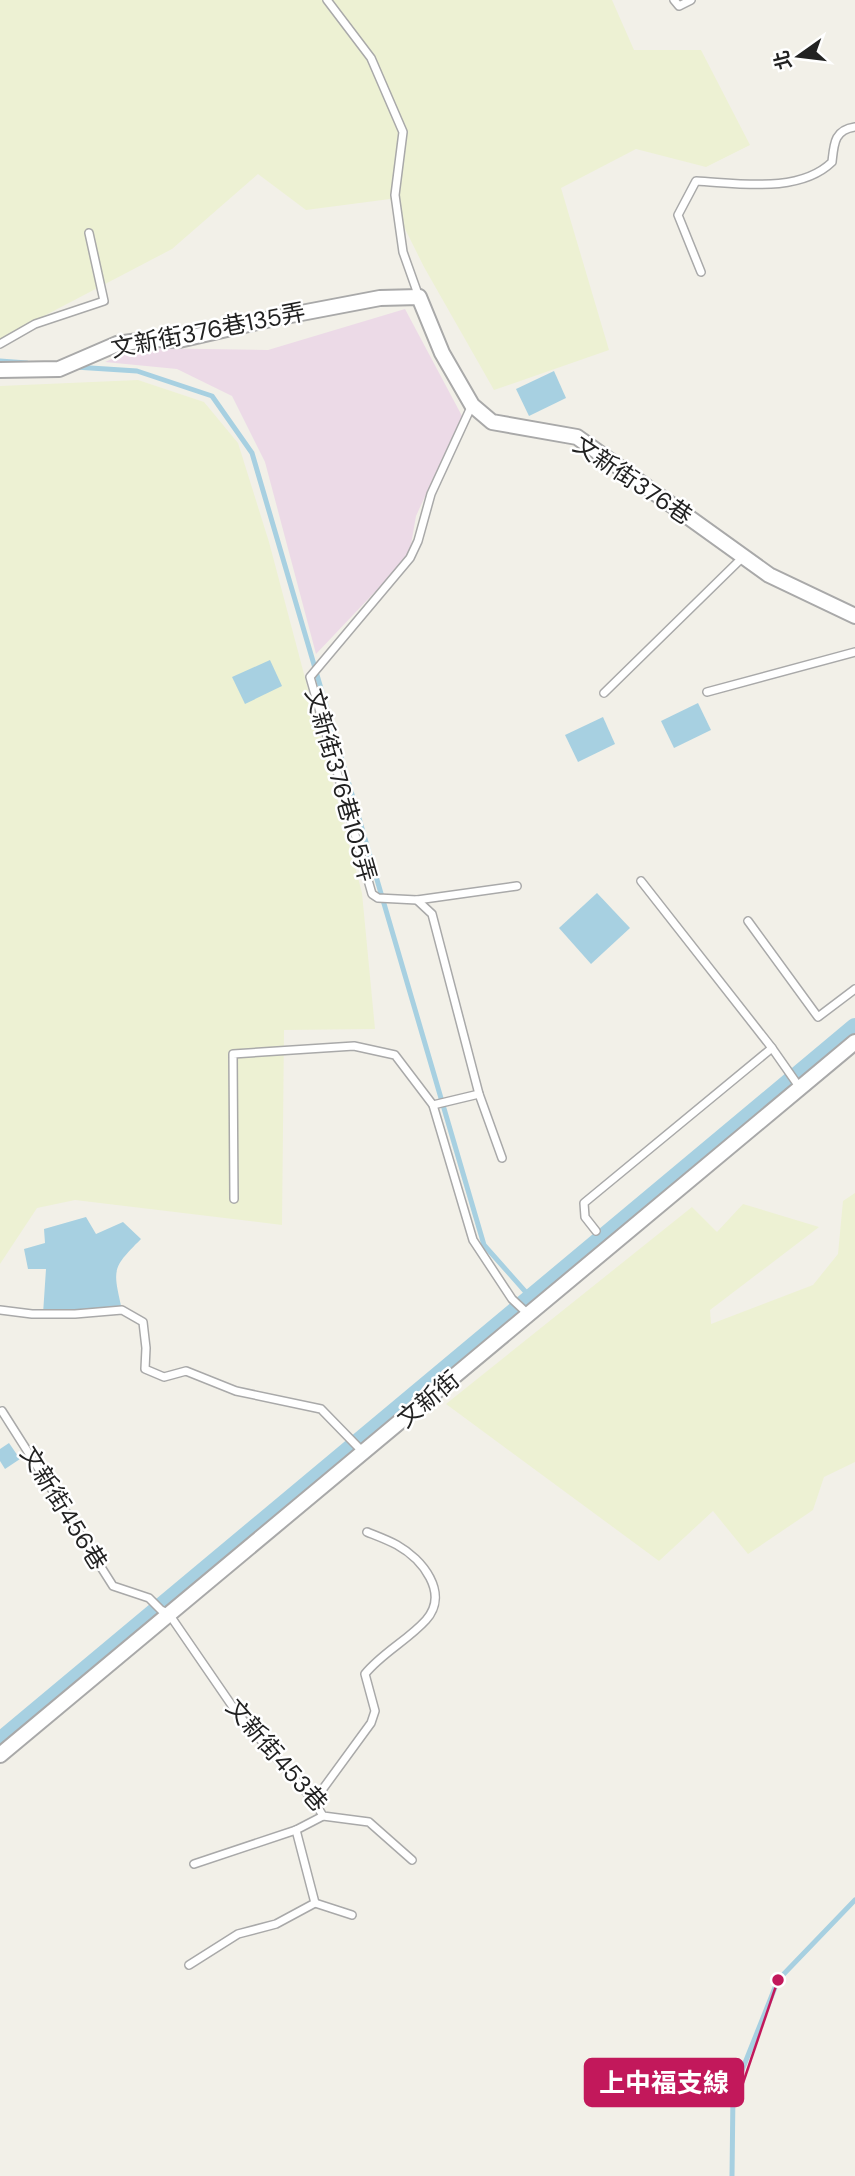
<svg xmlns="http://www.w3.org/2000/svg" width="855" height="2176" font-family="'DM Sans','Noto Sans TC',sans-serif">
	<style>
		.industrial { fill: #ecdae7 }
		.farmland { fill: #edf1d3 }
		.water { fill: #a7d0e1 }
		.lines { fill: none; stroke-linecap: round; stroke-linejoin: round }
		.stream { stroke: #a7d0e1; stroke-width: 5 }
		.canal { stroke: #a7d0e1; stroke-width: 18 }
		.lane-casing { stroke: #a9a9a9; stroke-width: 10 }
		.street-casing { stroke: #a9a9a9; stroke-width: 18 }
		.lane { stroke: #fff; stroke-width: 7 }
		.street { stroke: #fff; stroke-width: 14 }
		.labels { text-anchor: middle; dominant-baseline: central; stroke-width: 5; stroke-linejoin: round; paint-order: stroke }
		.street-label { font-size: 24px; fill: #222; stroke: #fff }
		.leader { fill: none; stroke: #c2185b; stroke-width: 2.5 }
		.callout-dot { fill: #c2185b; stroke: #fff; stroke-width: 2.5 }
		.callout { fill: #c2185b; stroke: #c2185b; stroke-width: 2.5 }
		.callout-label { font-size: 26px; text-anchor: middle; font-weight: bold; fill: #fff }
	</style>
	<rect width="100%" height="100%" fill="#f2f0e8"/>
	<polygon class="industrial" points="405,309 462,416 416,516 409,556 316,654 265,462 232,396 177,369 105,362 136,348 268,350"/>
	<g class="farmland">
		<polygon points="0,0 612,0 634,50 701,50 750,145 706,167 636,149 561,188 609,350 494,390 424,267 390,199 306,210 258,174 172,249 0,339"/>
		<polygon points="138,380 204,402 238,443 269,542 362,893 375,1029 284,1030 282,1225 75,1200 37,1208 0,1264 0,386"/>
		<polygon points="855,1193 855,1462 824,1477 813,1510 748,1554 713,1511 659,1561 446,1404 692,1207 717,1232 743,1204 819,1227 710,1310 711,1324 813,1285 838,1254 843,1201"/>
	</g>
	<g class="water">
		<polygon points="554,371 566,398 529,416 516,389"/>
		<polygon points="270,660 282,686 245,704 232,677"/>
		<polygon points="698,703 711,730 674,748 661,721"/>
		<polygon points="603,717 615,744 578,762 565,735"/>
		<polygon points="597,893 630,928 591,964 559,928"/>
		<path d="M86 1217 96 1234 123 1222 141 1239C111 1269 113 1269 122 1310L43 1314 46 1269H28L24 1249 45 1243 44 1229Z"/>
		<polygon points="9,1443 20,1459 5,1469 0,1461 0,1449"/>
	</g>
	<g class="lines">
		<g class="stream">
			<polyline points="0,361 27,363"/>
			<polyline points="75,367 137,371 212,396 252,453 484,1245 531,1298"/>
			<polyline points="732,2176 733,2093 778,1980 855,1900"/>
		</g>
		<polyline class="canal" points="0,1741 855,1027"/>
		<g class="lane-casing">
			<g id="lane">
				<polyline points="327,0 371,58 403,132 395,195 403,252 419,297"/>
				<polyline points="674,0 679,6 691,0"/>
				<path d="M701 272 678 215 696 181C738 183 799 194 832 162 834 144 834 130 855 127"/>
				<polyline points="0,344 35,324 104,301 89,233"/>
				<polyline points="472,405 431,494 418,541 410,558 310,677 372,894 378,898 417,900 432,914 479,1094 502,1158"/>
				<polyline points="707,692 855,652"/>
				<polyline points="604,693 743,557"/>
				<polyline points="417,900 517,886"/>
				<polyline points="748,921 818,1017 855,989"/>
				<polyline points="772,1048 800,1088"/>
				<polyline points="433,1105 479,1094"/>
				<polyline points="234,1199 233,1054 354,1046 395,1055 433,1105 473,1240 512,1299 528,1314"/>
				<polyline points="596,1231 585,1217 584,1203 772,1048 641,881"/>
				<polyline points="0,1310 32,1314 75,1314 122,1310 143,1322 146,1348 145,1369 164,1377 186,1371 236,1391 321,1409 358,1447 365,1451"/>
				<polyline points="2,1411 113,1586 149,1598 161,1610 169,1614 237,1713 314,1801 323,1816 369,1822 412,1860"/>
				<path d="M314 1801 371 1723 375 1711 365 1674C382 1653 408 1640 426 1620 450 1593 422 1559 397 1545 388 1540 377 1536 367 1532"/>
				<polyline points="194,1864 296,1830 323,1816"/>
				<polyline points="315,1903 352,1915"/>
				<polyline points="189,1965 238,1934 276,1924 315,1903 296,1830"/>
			</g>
		</g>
		<g class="street-casing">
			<g id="street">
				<polyline points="0,370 59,369 117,344 153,339 179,340 275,318 380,298 419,297 442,353 472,405 492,422 577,437 769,575 855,616"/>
				<polyline points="0,1755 855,1042"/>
			</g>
		</g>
		<use href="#lane" class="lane"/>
		<use href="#street" class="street"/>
	</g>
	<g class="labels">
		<g class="street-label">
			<text transform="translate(208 330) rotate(-11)">文新街376巷135弄</text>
			<text transform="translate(633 480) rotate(34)">文新街376巷</text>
			<text transform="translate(341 785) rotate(74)">文新街376巷105弄</text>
			<text transform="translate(428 1399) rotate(-40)">文新街</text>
			<text transform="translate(64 1508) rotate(58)">文新街456巷</text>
			<text transform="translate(277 1755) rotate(49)">文新街453巷</text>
		</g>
	</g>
	<path class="leader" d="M778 1980L743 2083"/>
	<circle class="callout-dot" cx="778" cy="1980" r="7"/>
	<rect class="callout" x="585" y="2059" width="158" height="47" rx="7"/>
	<g class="callout-label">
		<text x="664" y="2092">上中福支線</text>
	</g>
	<g transform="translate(799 56) rotate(256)" stroke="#ffffff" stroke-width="5" paint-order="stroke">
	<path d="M0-5L12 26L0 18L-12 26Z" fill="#222222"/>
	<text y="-10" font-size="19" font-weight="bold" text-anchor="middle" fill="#222222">北</text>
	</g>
</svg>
